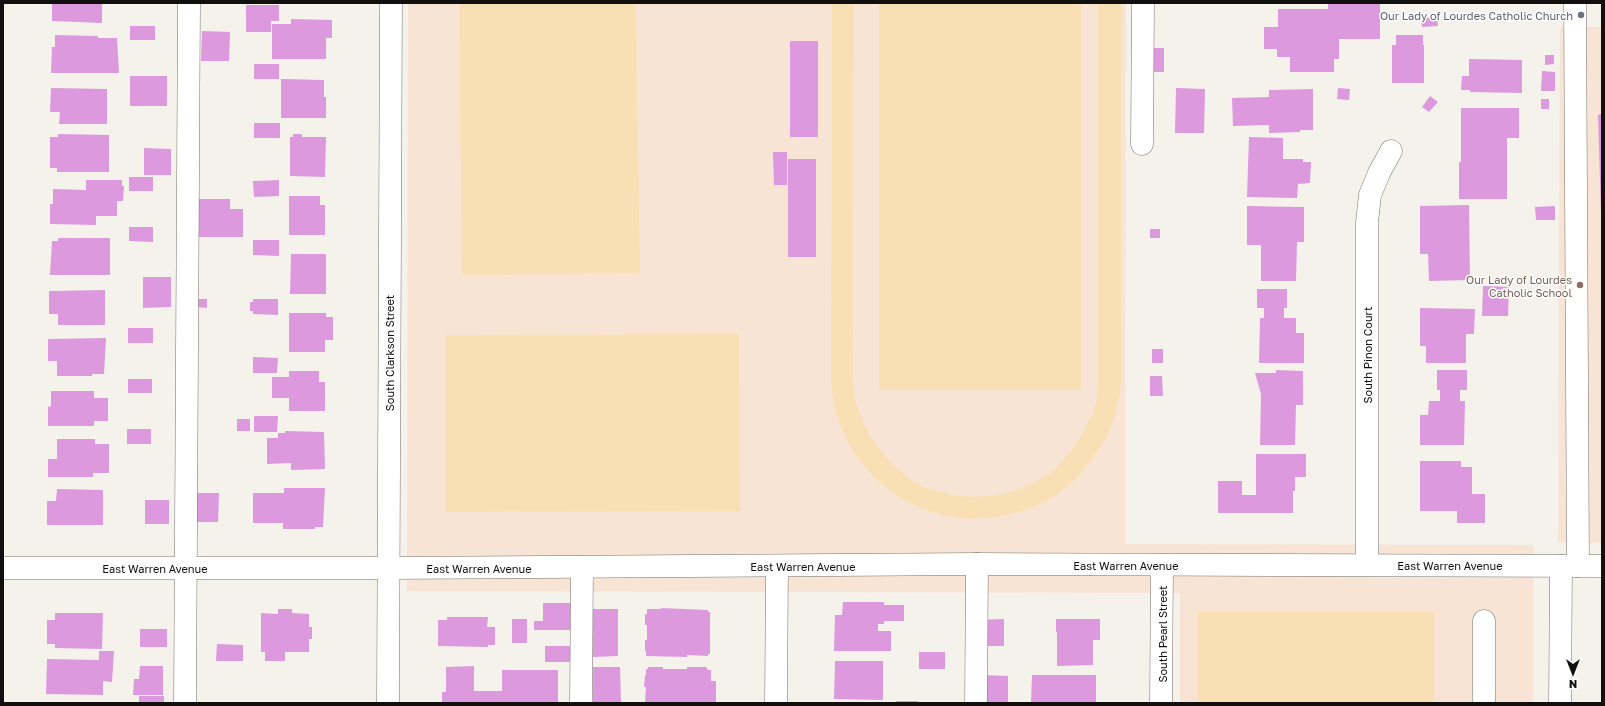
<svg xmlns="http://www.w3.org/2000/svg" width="1605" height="706" font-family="'Golos Text',sans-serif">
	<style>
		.education { fill: #f8e4d5 }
		.green { fill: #f9e0b4 }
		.building { fill: #dc99dd }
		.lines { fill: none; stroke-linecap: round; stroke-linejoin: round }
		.minor-casing { stroke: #75726c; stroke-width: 23 }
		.minor { stroke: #fff; stroke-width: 22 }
		.worship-dot { fill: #6b7280; stroke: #fff; stroke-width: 1.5 }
		.education-dot { fill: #8d6e63; stroke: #fff; stroke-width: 1.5 }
		.labels { text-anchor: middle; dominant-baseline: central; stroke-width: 3; stroke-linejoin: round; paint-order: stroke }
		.worship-label { font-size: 11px; fill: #5b616d; stroke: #fff; text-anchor: end }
		.education-label { font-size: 11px; fill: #785e54; stroke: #fff; text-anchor: end }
		.street-label { font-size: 11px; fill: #11100e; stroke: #fff }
	</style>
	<rect width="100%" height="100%" fill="#f5f2eb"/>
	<g class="education">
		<polygon points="408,3 1126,3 1125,544 1533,545 1533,703 1180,703 1180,593 407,591"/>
		<polygon points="1560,27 1602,27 1602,543 1558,542"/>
	</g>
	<g class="green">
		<polygon points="459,3 636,3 640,273 462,275"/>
		<path d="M832 3H854L853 379C854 391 855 404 860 415 869 438 887 462 907 477 946 504 1006 503 1045 476 1056 469 1065 459 1073 448 1083 435 1091 419 1096 403 1097 396 1098 388 1098 382V3H1121V383C1120 391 1119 399 1117 407 1113 428 1102 447 1089 463 1070 489 1045 505 1015 513 941 534 865 494 839 422 834 408 832 395 831 380Z"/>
		<rect x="879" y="3" width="202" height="387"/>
		<polygon points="739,334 740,511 446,512 446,335"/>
		<rect x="1198" y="612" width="236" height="91"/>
	</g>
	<g class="building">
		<polygon points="52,3 102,3 102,23 52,21"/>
		<polygon points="1328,3 1380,3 1380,39 1339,39 1339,59 1334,59 1334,72 1290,72 1290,57 1277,57 1277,49 1264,49 1264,27 1278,27 1278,9 1328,9"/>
		<polygon points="246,5 279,5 279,21 271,21 271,32 246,32"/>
		<polygon points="1437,17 1438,26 1422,27 1421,18"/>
		<polygon points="291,19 332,20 332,38 326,38 326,59 272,59 272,24 291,24"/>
		<rect x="130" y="26" width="25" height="14"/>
		<polygon points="202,31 230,32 229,61 201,61"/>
		<polygon points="55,35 98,36 98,38 117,38 119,73 51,73 52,47 55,47"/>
		<polygon points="1396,35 1423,35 1423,45 1424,45 1424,83 1392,83 1392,45 1396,45"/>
		<rect x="790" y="41" width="28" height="96"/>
		<rect x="1149" y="48" width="15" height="24"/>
		<polygon points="1545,55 1554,55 1554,64 1545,65"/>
		<polygon points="1469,59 1522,60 1522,93 1470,92 1470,90 1461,90 1462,76 1469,76"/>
		<rect x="254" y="64" width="25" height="15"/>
		<polygon points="1542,71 1555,72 1555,91 1541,91"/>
		<rect x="130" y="76" width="37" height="30"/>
		<polygon points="281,79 324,80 324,97 326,97 326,118 281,118"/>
		<polygon points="51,88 107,89 107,124 59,124 60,112 50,112"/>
		<polygon points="1176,88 1205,89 1204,133 1175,133"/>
		<polygon points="1338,88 1350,89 1349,100 1337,99"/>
		<polygon points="1313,89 1313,130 1300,130 1300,132 1269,133 1269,125 1233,126 1232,98 1269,97 1269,90"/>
		<polygon points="1430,96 1438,102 1429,112 1422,107"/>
		<rect x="1541" y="99" width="8" height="10"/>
		<polygon points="1461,108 1519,108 1519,138 1507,138 1507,199 1459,199 1459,162 1461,162"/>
		<polygon points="1602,114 1602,212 1601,212 1598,115"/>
		<rect x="254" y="123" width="26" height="15"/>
		<polygon points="58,134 109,135 109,172 57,172 57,168 50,168 50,137 58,137"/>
		<polygon points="293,134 302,134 302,137 326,137 325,177 290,176 290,137 293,137"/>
		<polygon points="1249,137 1283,138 1283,159 1303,159 1303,162 1311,162 1310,183 1298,184 1297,198 1247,197"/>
		<polygon points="144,148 171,149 171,175 144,175"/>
		<polygon points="773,152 787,152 787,185 774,185"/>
		<rect x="788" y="159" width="28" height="98"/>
		<rect x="129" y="177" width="24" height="14"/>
		<polygon points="86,180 122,180 122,186 124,186 123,201 117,201 117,216 96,216 96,225 50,224 50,204 53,204 53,189 86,190"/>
		<polygon points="279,180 279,196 254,197 253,181"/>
		<polygon points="289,196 320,196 320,205 325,205 325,235 289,235"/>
		<polygon points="198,199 230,199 230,209 243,209 243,237 198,237"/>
		<polygon points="1469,205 1470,280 1429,281 1428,254 1420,254 1420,206"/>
		<polygon points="1247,206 1304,207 1304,242 1297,242 1296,281 1261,281 1261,245 1247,245"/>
		<polygon points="1555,206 1555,220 1536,220 1535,207"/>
		<polygon points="129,227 153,227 153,242 129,241"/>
		<rect x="1150" y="229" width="10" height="9"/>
		<polygon points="58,238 110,238 110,275 50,275 52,241 58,241"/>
		<polygon points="253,240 279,240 279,256 253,255"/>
		<polygon points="291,254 326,254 326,294 290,294"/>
		<polygon points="143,277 171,277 171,307 143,308"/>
		<polygon points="1483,286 1509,287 1508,316 1482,316"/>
		<polygon points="1257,289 1287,289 1287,308 1284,308 1284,318 1296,318 1296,333 1304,333 1304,363 1259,363 1260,318 1264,318 1264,308 1257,308"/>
		<polygon points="105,290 105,325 58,325 58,314 49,314 49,291"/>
		<polygon points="195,299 207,299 207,308 195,307"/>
		<polygon points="253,299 278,299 278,315 253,314 253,311 250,311 250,302 253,302"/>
		<polygon points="1420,308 1475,309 1474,334 1466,334 1466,363 1426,363 1426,346 1420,346"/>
		<polygon points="289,313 326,313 326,317 333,317 333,340 325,340 325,352 289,352"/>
		<rect x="128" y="328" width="25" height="15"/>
		<polygon points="106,338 104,374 92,374 92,376 57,376 57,361 48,361 48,339"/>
		<rect x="1152" y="349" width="11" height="14"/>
		<polygon points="253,357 278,358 277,373 253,373"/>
		<polygon points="1276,370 1303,371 1303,405 1296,405 1295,445 1260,445 1261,394 1255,373 1276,373"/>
		<polygon points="1437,370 1467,370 1467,390 1460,390 1460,401 1465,401 1464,445 1420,445 1420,415 1428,415 1429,401 1440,401 1440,390 1437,390"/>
		<polygon points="289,371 319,371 319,382 325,382 325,411 289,411 289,398 272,398 272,377 289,377"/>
		<polygon points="1150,376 1162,376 1163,396 1150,396"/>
		<rect x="128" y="379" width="24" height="14"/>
		<polygon points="51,391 94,391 94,398 108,398 108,421 94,421 94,426 48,426 48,407 51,406"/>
		<polygon points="254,416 278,416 277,432 254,432"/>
		<rect x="237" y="419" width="13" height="12"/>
		<rect x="127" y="429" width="24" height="15"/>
		<polygon points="285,431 324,432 325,469 291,470 291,463 267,464 267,438 278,438 278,433 285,433"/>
		<polygon points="57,439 95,439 95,444 109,444 109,473 93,473 93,477 48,477 48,459 57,459"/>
		<polygon points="1256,454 1306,454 1306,477 1295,477 1295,491 1293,491 1293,513 1218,513 1218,481 1242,481 1242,495 1256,495"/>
		<polygon points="1420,461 1461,461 1461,467 1472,467 1472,494 1485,494 1485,523 1457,523 1457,511 1420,511"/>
		<polygon points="284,488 325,488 323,527 315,527 315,529 283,529 283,523 253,523 253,493 284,493"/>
		<polygon points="57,489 103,490 103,525 47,525 47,501 56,501"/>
		<polygon points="195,493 219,493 218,522 195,522"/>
		<rect x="145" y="500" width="24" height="24"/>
		<polygon points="843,602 884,602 884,605 904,605 904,621 884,621 884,624 878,624 878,631 891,631 891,651 834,651 835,615 842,615"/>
		<polygon points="543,603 572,603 572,630 534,630 534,621 543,621"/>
		<polygon points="661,608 708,610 708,612 710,612 710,654 708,654 708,656 687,655 687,657 646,656 646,651 645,651 645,640 647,640 647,625 645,625 645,614 647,614 647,609 661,609"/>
		<polygon points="278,609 292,609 292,613 309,614 309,627 312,627 312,639 309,639 309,652 285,652 285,661 265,661 265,652 261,652 261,613 278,614"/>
		<polygon points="592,609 618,609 618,656 593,657"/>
		<polygon points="55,613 103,613 102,649 55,648 55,644 47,644 47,620 55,620"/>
		<polygon points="447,617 488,617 487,627 495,627 495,645 488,645 488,647 438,646 438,620 447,620"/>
		<rect x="512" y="619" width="15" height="24"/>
		<polygon points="1004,619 1004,646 978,646 978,620"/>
		<polygon points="1056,619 1100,619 1100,640 1093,640 1093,665 1057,666 1057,632 1056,632"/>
		<rect x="140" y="629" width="27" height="18"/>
		<polygon points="217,644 243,645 243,661 216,661"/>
		<rect x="545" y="646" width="25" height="16"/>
		<polygon points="99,651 114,651 112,682 103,681 103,695 46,694 47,659 99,660"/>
		<rect x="919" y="652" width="26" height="17"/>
		<polygon points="835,661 883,661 883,700 834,699"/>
		<polygon points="140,666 163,666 163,695 133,695 134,679 139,679"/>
		<polygon points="474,666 474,691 502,691 502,670 558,670 558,703 442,703 442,692 446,692 446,667"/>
		<polygon points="593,667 620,667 621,703 593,703"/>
		<polygon points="648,667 663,667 663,669 687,669 687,667 706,667 708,670 711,670 711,681 716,681 716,703 645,703 646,687 644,687 645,675 646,675 646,669 648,669"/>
		<polygon points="983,675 1008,676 1008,703 982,703"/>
		<polygon points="1032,675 1096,675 1096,703 1031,703"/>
		<rect x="139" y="696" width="25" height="7"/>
		<rect x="896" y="701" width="22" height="2"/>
	</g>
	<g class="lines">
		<g class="minor-casing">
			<g id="minor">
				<polyline points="1575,3 1578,566"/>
				<polyline points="1142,144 1143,3"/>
				<polyline points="1367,564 1367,222 1370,195 1379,173 1391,151"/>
				<polyline points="3,568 388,568 977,564 1602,566"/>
				<polyline points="185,703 189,3"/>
				<polyline points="388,703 391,3"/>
				<polyline points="581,703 582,567"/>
				<polyline points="776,703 777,566"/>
				<polyline points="976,703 977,564"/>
				<polyline points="1161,703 1162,565"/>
				<polyline points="1484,703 1484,621"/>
				<polyline points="1560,703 1561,566"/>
			</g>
		</g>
		<use href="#minor" class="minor"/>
	</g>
	<circle class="worship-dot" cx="1581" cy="15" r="4"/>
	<circle class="education-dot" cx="1580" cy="285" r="4"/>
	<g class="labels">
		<g class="worship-label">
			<text x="1573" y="15">Our Lady of Lourdes Catholic Church</text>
		</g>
		<g class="education-label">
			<text x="1572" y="279">Our Lady of Lourdes<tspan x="1572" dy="13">Catholic School</tspan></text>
		</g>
		<g class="street-label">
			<text transform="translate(389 353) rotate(-90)">South Clarkson Street</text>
			<text transform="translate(1367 355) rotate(-90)">South Pinon Court</text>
			<text x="1126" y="565">East Warren Avenue</text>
			<text x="1450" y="565">East Warren Avenue</text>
			<text x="803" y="566">East Warren Avenue</text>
			<text x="155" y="568">East Warren Avenue</text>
			<text x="479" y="568">East Warren Avenue</text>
			<text transform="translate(1162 634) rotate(-90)">South Pearl Street</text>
		</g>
	</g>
	<rect width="1605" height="706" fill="none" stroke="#11100e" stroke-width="8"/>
	<g transform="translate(1573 674) rotate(180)" stroke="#ffffff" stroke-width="3" paint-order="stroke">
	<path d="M0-3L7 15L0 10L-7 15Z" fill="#11100e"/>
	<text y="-6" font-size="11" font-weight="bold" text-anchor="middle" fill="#11100e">N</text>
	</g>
</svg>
